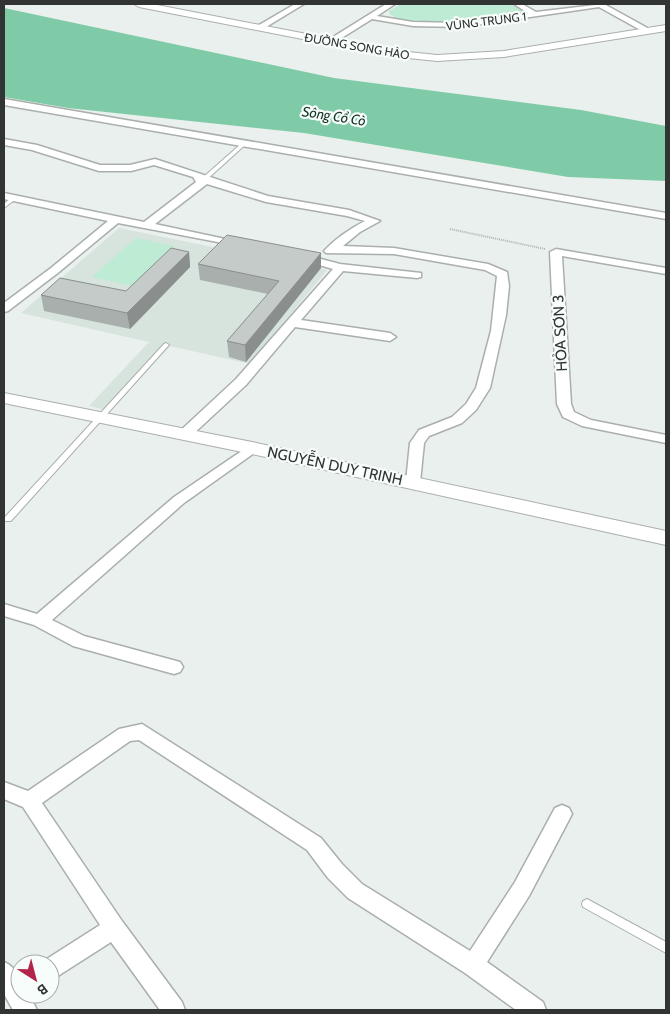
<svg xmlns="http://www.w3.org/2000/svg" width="670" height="1014" font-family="Cabin,sans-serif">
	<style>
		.built { fill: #d7e3dd }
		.green { fill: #beebd3 }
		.water { fill: #80cba7 }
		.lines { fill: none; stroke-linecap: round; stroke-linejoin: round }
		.service-casing { stroke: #aaafac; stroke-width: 2 }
		.minor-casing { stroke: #aaafac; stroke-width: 3 }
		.tertiary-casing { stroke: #aaafac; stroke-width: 2 }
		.path { stroke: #b0b5b3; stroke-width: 2; stroke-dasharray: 1 1; stroke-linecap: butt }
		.service { fill: #fff; fill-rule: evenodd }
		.minor { fill: #fff; fill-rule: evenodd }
		.tertiary { fill: #fff; fill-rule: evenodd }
		.wall { fill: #a9afac }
		.shaded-wall { fill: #8a8e8c }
		.building { fill: #c5cbc8; stroke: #8a8e8c }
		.labels { text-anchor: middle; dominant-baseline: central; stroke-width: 4.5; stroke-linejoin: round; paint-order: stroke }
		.far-street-label { font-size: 12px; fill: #323433; stroke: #f7fdfa }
		.far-water-label { font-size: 14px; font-style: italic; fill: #123425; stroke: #f7fdfa }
		.street-label { font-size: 15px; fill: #323433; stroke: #f7fdfa }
	</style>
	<rect width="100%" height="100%" fill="#eaf0ed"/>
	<polygon class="built" points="119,228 327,270 250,364 170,346 110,411 89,406 149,342 21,313"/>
	<g class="green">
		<path d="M401 4H510L523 11 520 15C485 20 421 34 389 14V11Z"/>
		<polygon points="136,238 174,246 132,286 92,277"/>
	</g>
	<polygon class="water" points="4,8 334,78 581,110 666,126 666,181 568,177 304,133 68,108 4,97"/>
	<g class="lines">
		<g class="service-casing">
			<g id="service">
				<polygon points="242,143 246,144 203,183 199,183 199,181"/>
				<polygon points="12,197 17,198 4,208 4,204"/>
				<polygon points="166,343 169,345 168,346 11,521 5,521 4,519 5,517 164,344"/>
				<polygon points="587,899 666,942 666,953 583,907 582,904 583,901"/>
			</g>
		</g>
		<g class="minor-casing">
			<g id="minor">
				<polygon points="295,4 304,4 261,30 254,28"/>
				<polygon points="386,4 395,4 377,16 413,22 461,23 528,13 514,4 522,4 536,12 604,4 651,30 644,32 599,7 461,27 413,26 372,19 332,44 325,42"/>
				<polygon points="4,99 666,213 666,219 4,105"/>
				<path d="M4 139 37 145 100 165H130L155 159 268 196 349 210 380 221 360 232 343 246 394 248 488 264 507 272 509 286 506 315 490 388 476 410 462 423 429 436 424 443 420 482 413 487 408 485 406 482 410 443 419 430 452 417 466 404 476 388 491 331 497 276 485 270 394 254 326 253 324 251C335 239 351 228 365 221L347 216 266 202 207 184 155 224 244 243V247L118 223 59 272 8 311 4 312V303L51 268 108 221 4 199V193L144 222 196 182 193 177 154 165 131 171H99L32 150 4 145Z"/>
				<polygon points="556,249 666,268 666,274 562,256 571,404 574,412 591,420 666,435 666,443 582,426 563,417 557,404 550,252"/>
				<polygon points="302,254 340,264 421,273 421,277 417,278 343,271 301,320 390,333 396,337 390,341 295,327 246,385 190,437 180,437 178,434 180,431 236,379 333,269 298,259 296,257"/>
				<polygon points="252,444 259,448 257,451 184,503 52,620 84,636 180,662 183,667 180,672 174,674 73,646 34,625 4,616 4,604 37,614 174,497"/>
				<polygon points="142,724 321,838 342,864 362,884 470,951 515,882 555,808 562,805 569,808 572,814 529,896 487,962 543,1002 546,1010 516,1010 465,973 348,898 328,878 307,850 139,740 130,741 42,803 122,921 182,1002 185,1010 160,1010 111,942 50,981 50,964 42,964 42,962 100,925 23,807 4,799 4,782 28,791 119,729"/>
				<path d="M4 962C18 968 20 980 20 994H29L37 1010H13L4 994Z"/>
			</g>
		</g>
		<g class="tertiary-casing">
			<g id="tertiary">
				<polygon points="134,4 152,4 389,50 437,55 504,51 666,25 666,31 504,57 437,61 389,56 139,7"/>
				<polygon points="4,393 252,442 666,531 666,545 252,454 4,403"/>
			</g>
		</g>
		<polyline class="path" points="450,229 545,249"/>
		<use href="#service" class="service"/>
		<use href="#minor" class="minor"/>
		<use href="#tertiary" class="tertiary"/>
	</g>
	<g class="wall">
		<polygon points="189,252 190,267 130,329 44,311 41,295 126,291"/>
		<polygon points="321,253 321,268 246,362 229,357 227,341 268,294 200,280 198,264"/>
	</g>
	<g class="shaded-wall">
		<polygon points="189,252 190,267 130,329 127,313"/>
		<polygon points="321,253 321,268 246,362 245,345"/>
	</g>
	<g class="building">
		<polygon points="227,235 321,253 245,345 227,341 279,281 198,264"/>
		<polygon points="171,248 189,252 127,313 41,295 60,278 126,291"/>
	</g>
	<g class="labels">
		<g class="far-street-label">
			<text transform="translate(486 21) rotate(-7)">VÙNG TRUNG 1</text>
			<text transform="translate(357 46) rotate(10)">ĐƯỜNG SONG HÀO</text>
		</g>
		<g class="far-water-label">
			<text transform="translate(334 116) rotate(9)">Sông Cổ Cò</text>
		</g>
		<g class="street-label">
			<text transform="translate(560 333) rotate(-93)">HỎA SƠN 3</text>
			<text transform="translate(335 466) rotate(12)">NGUYỄN DUY TRINH</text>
		</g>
	</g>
	<rect width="670" height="1014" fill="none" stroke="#323433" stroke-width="10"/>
	<g transform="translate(35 979) rotate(144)"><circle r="24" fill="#f7fdfa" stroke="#a8adaa"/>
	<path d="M0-4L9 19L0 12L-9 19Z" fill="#b4234a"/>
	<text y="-8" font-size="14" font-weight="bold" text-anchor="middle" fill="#323433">B</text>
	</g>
</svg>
